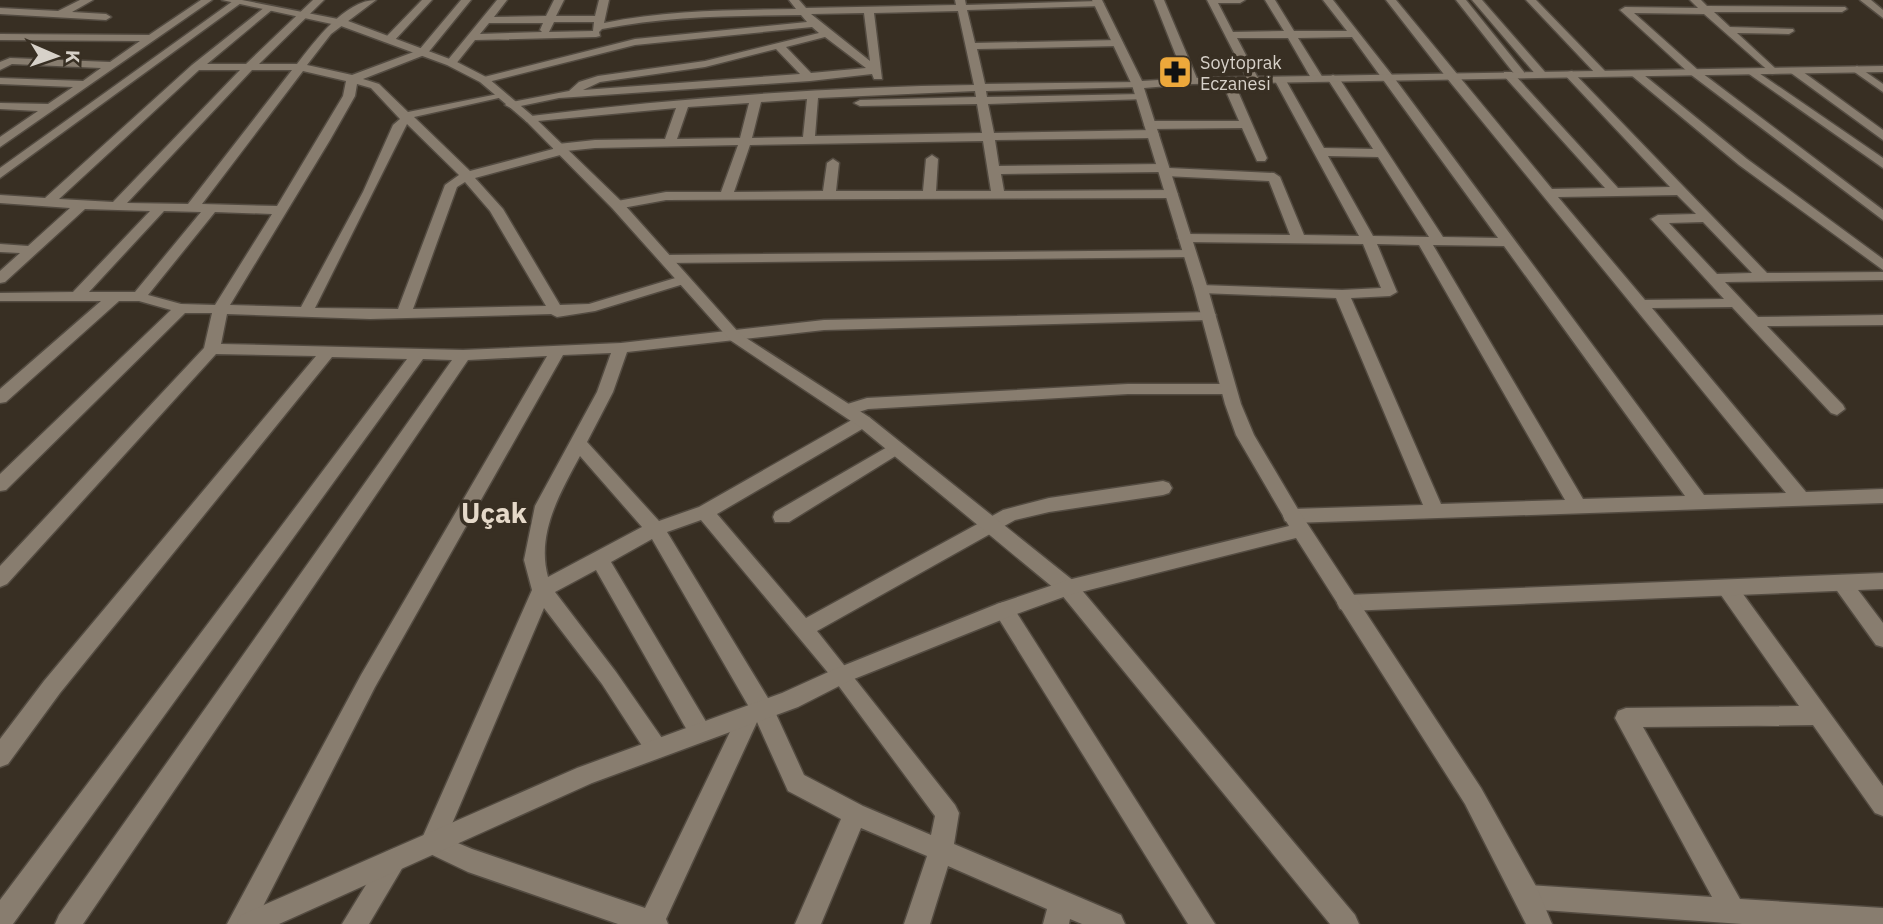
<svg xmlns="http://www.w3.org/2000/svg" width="1883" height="924" font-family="'IBM Plex Sans',sans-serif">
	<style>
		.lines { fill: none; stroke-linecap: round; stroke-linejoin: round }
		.minor-casing { stroke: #534b41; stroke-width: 3 }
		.tertiary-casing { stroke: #534b41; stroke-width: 3 }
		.secondary-casing { stroke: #534b41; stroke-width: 3 }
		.minor { fill: #887d6f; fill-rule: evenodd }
		.tertiary { fill: #887d6f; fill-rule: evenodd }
		.secondary { fill: #887d6f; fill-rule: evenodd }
		.labels { text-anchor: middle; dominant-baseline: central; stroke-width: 7; stroke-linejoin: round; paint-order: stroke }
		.far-poi-label { font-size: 18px; fill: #d7d1c9; stroke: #382f23; text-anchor: start }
		.district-label { font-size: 28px; font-weight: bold; fill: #e5d9c9; stroke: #382f23 }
	</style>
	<rect width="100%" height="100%" fill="#382f23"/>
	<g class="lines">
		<g class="minor-casing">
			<g id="minor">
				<polygon points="80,0 93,0 72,12 106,14 111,17 106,20 0,14 0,8 58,11"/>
				<polygon points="201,0 212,0 0,147 0,137 38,111 0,109 0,103 48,104 73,87 0,84 0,78 83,81 101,68 12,64 0,70 0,62 10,58 110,62 140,41 0,40 0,34 149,35"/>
				<path d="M313 0H324L259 64H297C314 42 345 0 376 0L331 34 307 65 352 75 419 50 461 0H471L427 54 363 79 379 84 408 112 503 93V97L414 117 470 171 553 149 554 145 558 144 595 140 665 139 676 108 527 122 525 120 531 116C677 98 826 87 974 85L958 11 874 13 882 79H874L872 74 810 81 559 98 511 108 505 105 507 103 569 91 579 82 598 76 705 61 819 33 812 27 635 45 484 83 478 80 480 78 635 39 807 22 801 15C734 16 668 16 602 29L599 32 600 36 596 37 475 40 455 65H447V61L497 0H507L494 17 546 16 554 0H564L556 16H595L599 0H609L604 23C667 10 731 10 796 9L789 0H799L806 8 956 5 955 0H965L966 5 1099 1 1104 4 1102 6 967 10 975 43 1118 40 1123 43 1118 46 977 49 985 84 1138 82 1144 85 1142 87 986 91 987 97 1142 94 1146 95V99L988 104 994 133 1153 130 1159 134 1153 138 995 140 999 166 1163 164 1169 168 1274 173 1280 177 1304 235 1359 236 1274 79 1284 77 1324 148 1373 149 1327 78 1333 75 1339 78 1443 237 1498 238 1352 37 1298 38 1323 78 1317 81 1311 78 1288 38H1237L1259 80 1249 82 1207 0H1245L1240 3H1218L1233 32 1284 31 1265 0H1275L1294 31H1347L1323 0H1333L1392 75 1704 495 1786 493 1446 77 1386 0H1396L1552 189 1605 188 1504 76V72H1512L1618 188 1670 187 1563 73 1572 71 1767 273 1883 272V280L1725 282 1758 317 1883 315V325L1767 326 1843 405 1845 409 1837 415 1831 413 1732 307 1652 308 1806 492 1883 489V503L1292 523 1285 521 1283 516 1285 511 1292 509 1423 505 1336 298 1201 293 1194 289 1201 285 1342 290 1381 288 1363 244 1185 242 1178 238 1185 234 1290 235 1269 181 1165 176 1159 172 1001 174 1004 191 1172 190 1178 194 1172 198 666 200 617 209 610 205 612 202 666 192H721L738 145 595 148 566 151 564 154 475 178 503 209 560 305 589 304 682 276 689 280 687 283 595 311 557 317 551 314 370 319 227 314 221 344 463 350 621 343 824 320 1213 312 1216 315 1208 320 824 330 627 352 613 392 587 442 659 521 699 507 857 417H869L871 421 869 425 717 514 806 618 1003 510 1049 498 1163 481 1169 483 1172 488 1169 493 1163 495 1049 512 1015 520 817 631 955 805 959 813 954 844 1121 915 1125 924H1082L1070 919 1069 924H1043L1047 909 948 866 930 924H904L927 856 861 828 821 924H795L841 819 788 791 757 722 666 919 668 924H618L468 872 424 851 420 843 532 590 524 560 535 506 597 392 611 353 563 355 375 687 254 924H227L361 675 547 356 468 360 83 924H55L59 915 452 360 423 359 13 924H0V900L407 359 332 357 60 693 8 764 0 767V739L44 681 316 356 216 354 7 584 0 587V566L204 348 212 313H185L6 490 0 491V474L171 310 139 301H119L6 402 0 403V389L101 301H0V293L73 292 150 211 85 209 5 282 0 283V271L20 253 0 252V244L28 246 70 208 0 203V195L45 198 192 65 265 7 273 9 207 64H246ZM864 13 870 61 811 14ZM554 22H594L593 31 549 32ZM489 23H543L540 30 542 32 480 34ZM825 37 866 68 811 73 786 47ZM776 49 800 74 583 90 600 82 705 67ZM199 70H240L113 202 59 199ZM252 70H292L188 204 127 203ZM303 71 346 81 343 96 277 206 202 204ZM357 84 371 88 400 119 393 125 363 192 301 307 230 305 330 140 355 96ZM975 91 976 97 860 100 854 103 860 106 977 104 982 133 815 136 818 98ZM807 99 803 137 752 138 761 102ZM749 103 740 138 677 139 688 107ZM407 124 459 175 445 185 398 309 315 308ZM983 141 991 191H936L938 159 932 155 926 159 923 191H836L839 163 833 159 827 163 823 191 734 192 750 145ZM1328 156 1378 157 1429 237 1373 236ZM465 182 490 211 546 306 413 309 457 187ZM1677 195 1696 214 1658 215 1651 219 1724 299 1645 300 1558 197ZM164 211 201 212 135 292H89ZM215 212 272 214 215 305 181 304 148 295ZM1703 222 1752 273 1717 274 1669 223ZM1377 244 1419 245 1565 500 1441 504 1351 298 1390 296 1397 292ZM1433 245 1504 246 1685 496 1583 499ZM580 456 642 527 548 577C536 534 560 493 580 456ZM701 520 835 681 935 816 931 835 863 806 804 775 771 703 667 532ZM652 539 749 707 741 709 645 908 472 849 446 838 544 608 602 684 648 755 656 758 664 755 667 748 664 741 616 672 555 592 596 570 692 739 700 742 708 739 711 732 708 725 611 562Z"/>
				<polygon points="422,0 432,0 393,42 385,42 385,38"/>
				<polygon points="1154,0 1164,0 1198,81 1196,83 1186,81"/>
				<polygon points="1456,0 1466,0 1524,72 1524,76 1516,76"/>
				<polygon points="1472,0 1482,0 1545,72 1545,76 1537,76"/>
				<polygon points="1526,0 1536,0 1605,71 1605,75 1597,75"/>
				<polygon points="1690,0 1701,0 1707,6 1845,7 1847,9 1842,12 1714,12 1730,27 1793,29 1794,31 1789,34 1737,33 1776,69 1776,73 1772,74 1704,14 1634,13 1698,70 1883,210 1883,220 1690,74 1620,10 1625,7 1698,8"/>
				<polygon points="1860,0 1871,0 1883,10 1883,18"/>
				<polygon points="233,1 241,3 0,178 0,168"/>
				<polygon points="1857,66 1883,84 1883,92 1853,71 1852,69"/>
				<polygon points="1753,69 1883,158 1883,168 1749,74 1748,72"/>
				<polygon points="1791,69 1799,69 1883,130 1883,140 1791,73"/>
				<polygon points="1631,71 1639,71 1747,159 1883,259 1883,270 1739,165 1631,75"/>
				<polygon points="1223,78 1233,80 1267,158 1265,161 1257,161 1242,128 1150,129 1144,125 1150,121 1239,121 1221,80"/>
				<polygon points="1190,250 1195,251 1195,257 665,263 658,259 665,255"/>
				<polygon points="1128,384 1228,384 1236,389 1228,394 1128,394 868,409 847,416 839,410 841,406 867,398"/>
				<polygon points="896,442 905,448 902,452 789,522 775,522 773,517 775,512"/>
				<polygon points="1842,575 1849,578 1883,623 1883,647 1876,645 1835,588 1832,583 1835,578"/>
				<polygon points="1728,581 1735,583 1883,786 1883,816 1875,813 1813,725 1643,727 1740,899 1883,908 1883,924 1742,924 1528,909 1519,906 1516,897 1519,888 1528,885 1712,897 1615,718 1618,711 1626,708 1799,706 1721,595 1718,589 1721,583"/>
				<polygon points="1004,602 1011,604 1215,924 1188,924 997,616 994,610 997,604"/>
				<polygon points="395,848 404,852 407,860 369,924 342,924 386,852"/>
			</g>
		</g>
		<g class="tertiary-casing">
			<g id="tertiary">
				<polygon points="222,0 242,0 348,21 455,61 488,78 535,118 622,202 740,334 869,417 1075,582 1355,915 1359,924 1330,924 1061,594 857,425 730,340 612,208 527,122 480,82 447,65 341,26"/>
				<polygon points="1883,573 1883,589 1347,611 1340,609 1337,603 1340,597 1347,595"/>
			</g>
		</g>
		<g class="secondary-casing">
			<polygon id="secondary" points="1092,0 1102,0 1142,81 1192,78 1883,66 1883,72 1192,84 1144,88 1208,289 1241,404 1254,435 1299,511 1481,788 1537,888 1552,924 1526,924 1465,804 1296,538 1069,595 1011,616 849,681 798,707 592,783 279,924 237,924 241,915 577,768 782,693 835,669 997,604 1068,580 1289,526 1236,435 1225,404 1194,289 1132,85"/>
		</g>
		<use href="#minor" class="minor"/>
		<use href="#tertiary" class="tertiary"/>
		<use href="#secondary" class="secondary"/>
	</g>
	<defs>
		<g id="pharmacy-square" transform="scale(1.75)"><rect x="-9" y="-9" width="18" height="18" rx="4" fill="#eda83b" stroke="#382f23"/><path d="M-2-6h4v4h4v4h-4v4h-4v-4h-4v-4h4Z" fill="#111"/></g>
	</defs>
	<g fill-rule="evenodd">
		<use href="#pharmacy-square" x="1175" y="72"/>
	</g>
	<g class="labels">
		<g class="far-poi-label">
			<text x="1200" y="62">Soytoprak<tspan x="1200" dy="21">Eczanesi</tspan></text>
		</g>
		<g class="district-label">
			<text x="494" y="512">Uçak</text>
		</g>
	</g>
	<g transform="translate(56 56) rotate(92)" stroke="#382f23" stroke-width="5" paint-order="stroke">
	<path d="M0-5L12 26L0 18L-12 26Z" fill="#d7d1c9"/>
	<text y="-10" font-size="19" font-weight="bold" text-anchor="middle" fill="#d7d1c9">K</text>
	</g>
</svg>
